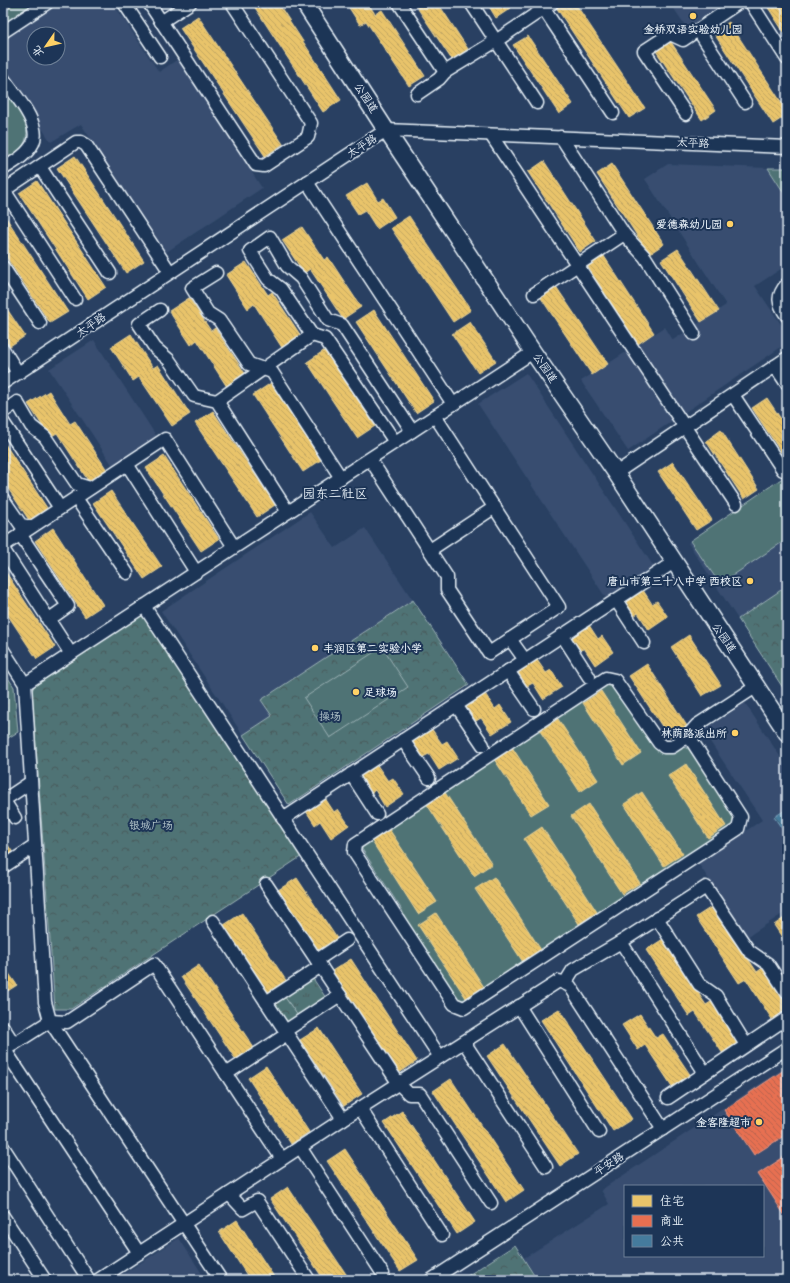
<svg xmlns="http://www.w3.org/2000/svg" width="790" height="1283" font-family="Sriracha,'LXGW WenKai TC',sans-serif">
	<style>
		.built { fill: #374d70; fill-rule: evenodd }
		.grass { fill: url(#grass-tufts); stroke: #9cb2b6 }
		.park { fill: url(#park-crowns); stroke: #9cb2b6 }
		.garden { fill: #507374; stroke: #9cb2b6 }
		.homes { fill: url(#homes-back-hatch); stroke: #e9d295 }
		.shops { fill: url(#shops-back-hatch); stroke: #e79683 }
		.public { fill: url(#public-back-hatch); stroke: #769eb8 }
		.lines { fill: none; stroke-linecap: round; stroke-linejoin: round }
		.minor-casing { stroke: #e8f1f8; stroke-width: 15 }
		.major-casing { stroke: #e8f1f8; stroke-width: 19 }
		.minor { stroke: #1d3557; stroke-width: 12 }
		.major { stroke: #1d3557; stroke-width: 16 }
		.poi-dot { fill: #ffd166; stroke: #1d3557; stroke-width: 1.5 }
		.labels { text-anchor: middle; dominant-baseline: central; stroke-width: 4; stroke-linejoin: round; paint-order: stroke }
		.poi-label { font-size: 11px; font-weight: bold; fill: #e8f1f8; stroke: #1d3557; text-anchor: end }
		.street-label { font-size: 11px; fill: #e8f1f8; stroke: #1d3557 }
		.park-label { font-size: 11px; fill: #b3c5ca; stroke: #1d3557 }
		.quarter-label { font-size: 13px; fill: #e8f1f8; stroke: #1d3557 }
	</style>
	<defs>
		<pattern id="grass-tufts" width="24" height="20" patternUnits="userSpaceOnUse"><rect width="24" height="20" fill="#507374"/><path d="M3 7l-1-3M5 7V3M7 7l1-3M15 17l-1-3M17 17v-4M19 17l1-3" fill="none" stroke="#4a5b5d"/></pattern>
		<pattern id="park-crowns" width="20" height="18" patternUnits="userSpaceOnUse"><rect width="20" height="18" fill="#507374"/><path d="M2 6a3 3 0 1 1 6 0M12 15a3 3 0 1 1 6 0" fill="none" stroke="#4a5b5d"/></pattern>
		<pattern id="homes-back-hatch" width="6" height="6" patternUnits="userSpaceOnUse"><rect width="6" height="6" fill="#e9c46a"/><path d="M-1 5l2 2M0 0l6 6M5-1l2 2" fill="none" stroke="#c0a562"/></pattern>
		<pattern id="shops-back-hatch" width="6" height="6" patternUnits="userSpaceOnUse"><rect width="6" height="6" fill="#e76f51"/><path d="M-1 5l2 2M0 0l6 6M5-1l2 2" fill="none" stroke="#b7634f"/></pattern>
		<pattern id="public-back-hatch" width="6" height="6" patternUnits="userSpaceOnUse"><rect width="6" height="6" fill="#457b9d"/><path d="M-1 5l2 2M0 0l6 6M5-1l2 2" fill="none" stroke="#456478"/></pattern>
	</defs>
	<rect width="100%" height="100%" fill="#294062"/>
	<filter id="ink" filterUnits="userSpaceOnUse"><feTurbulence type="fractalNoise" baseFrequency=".025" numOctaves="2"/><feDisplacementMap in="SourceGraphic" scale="8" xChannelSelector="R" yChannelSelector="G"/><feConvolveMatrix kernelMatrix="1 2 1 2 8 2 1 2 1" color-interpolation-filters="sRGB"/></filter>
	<g filter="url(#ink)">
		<g class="built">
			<path d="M58 3H113L159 72 178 59 262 188 165 253 81 124 51 142 3 70V39ZM34 34H58V58H34Z"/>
			<polygon points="670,3 726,3 687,28"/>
			<polygon points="668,164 768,168 787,198 787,265 755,286 787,333 787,343 628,451 581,381 665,327 673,340 726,305 645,179"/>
			<polygon points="94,340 157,437 113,466 49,369"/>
			<polygon points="526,373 654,567 606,598 478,404"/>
			<polygon points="787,475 787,694 688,543"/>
			<polygon points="310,512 335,548 365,528 469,685 289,805 161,611"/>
			<polygon points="745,703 787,767 787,911 747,937 698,863 762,820 703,731"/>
			<path d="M787 1066V1280H538L524 1258 609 1204 601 1190ZM625 1186H763V1256H625Z"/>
			<polygon points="179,1238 206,1280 114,1280"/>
		</g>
		<g class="grass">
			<polygon points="3,670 14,687 18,732 3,741"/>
			<polygon points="312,977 326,998 298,1016 284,996"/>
		</g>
		<g class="park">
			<polygon points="787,586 787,694 738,619"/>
			<polygon points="413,600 469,685 289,805 243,735 272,716 261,700"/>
			<polygon points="141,616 146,619 302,856 71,1009 55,1009 32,691 35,684 136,617"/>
			<polygon points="284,996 298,1016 290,1022 283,1022 274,1010 275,1002"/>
			<polygon points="515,1245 537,1280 461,1280"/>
		</g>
		<g class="garden">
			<polygon points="3,3 40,3 3,27"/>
			<path d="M3 87C16 106 38 128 20 150 16 155 8 160 3 164Z"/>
			<polygon points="768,168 787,168 787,192 784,193"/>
			<polygon points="787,475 787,539 720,584 690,541"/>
			<polygon points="382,647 408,687 330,738 304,698"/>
			<polygon points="605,685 613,687 657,747 670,753 680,747 688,748 733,813 733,825 467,1002 456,998 406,921 402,910 362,849 363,843"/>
		</g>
		<g class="homes">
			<polygon points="3,3 11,3 12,5 3,11"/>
			<polygon points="252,3 278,3 341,100 323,112"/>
			<polygon points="346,3 368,3 375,14 382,10 425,76 409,86 366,21 360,25"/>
			<polygon points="414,3 438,3 468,49 452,60"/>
			<polygon points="487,3 508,3 511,8 496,18"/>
			<polygon points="556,3 575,3 645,108 629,118 554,4"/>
			<polygon points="765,3 787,4 787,37"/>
			<polygon points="198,16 283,144 265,156 180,28"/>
			<polygon points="729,22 787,111 787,115 773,124 713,32"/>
			<polygon points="528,36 573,104 559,114 513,45"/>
			<polygon points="671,42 716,110 702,120 656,51"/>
			<polygon points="75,156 144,261 126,273 57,168"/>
			<polygon points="544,161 596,241 580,252 528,172"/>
			<polygon points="612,164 664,244 649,254 597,174"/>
			<polygon points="37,181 106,287 88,299 19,193"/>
			<polygon points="367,183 378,201 383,198 395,217 377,229 365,210 358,214 346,196"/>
			<polygon points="3,213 68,312 50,323 3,252"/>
			<polygon points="409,216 471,310 453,322 391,228"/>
			<polygon points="302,227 324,260 328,257 361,307 343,319 310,269 304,273 282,240"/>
			<polygon points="678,249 719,311 701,322 661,260"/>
			<polygon points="602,253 654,333 638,344 586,264"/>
			<polygon points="246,262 268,295 272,292 305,342 286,354 254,304 248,309 226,275"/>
			<polygon points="555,285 608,364 592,375 539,295"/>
			<polygon points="189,298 211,331 215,328 248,378 229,390 197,340 191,345 169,311"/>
			<polygon points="7,309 25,336 7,348 3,342 3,312"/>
			<polygon points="374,310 434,401 416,413 356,322"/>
			<polygon points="470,322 496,361 478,373 452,334"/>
			<polygon points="131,334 153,368 158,365 190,414 172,426 139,377 133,381 111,347"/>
			<polygon points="325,350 375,426 357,438 307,362"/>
			<polygon points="271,383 321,460 303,472 253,395"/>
			<polygon points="49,391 70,424 75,421 107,470 89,482 57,433 50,437 28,404"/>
			<polygon points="767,398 787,428 787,461 752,408"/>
			<polygon points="213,411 275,505 257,517 195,423"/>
			<polygon points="721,430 759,489 744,499 706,441"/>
			<polygon points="3,441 51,514 33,526 3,481"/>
			<polygon points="164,456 219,539 201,551 146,468"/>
			<polygon points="673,462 712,520 696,530 658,472"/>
			<polygon points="111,491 162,567 144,579 93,503"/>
			<polygon points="53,528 103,605 85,617 35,541"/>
			<polygon points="3,568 55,647 37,659 3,608"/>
			<polygon points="641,587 652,604 657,601 668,617 649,630 638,613 633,617 622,600"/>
			<polygon points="587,622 598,639 602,636 613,652 595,665 584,648 579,652 568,635"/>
			<polygon points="689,635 721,685 702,696 671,647"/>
			<polygon points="535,657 546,673 551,670 562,687 543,699 533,683 527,686 516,669"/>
			<polygon points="647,664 687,726 669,737 629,676"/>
			<polygon points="601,691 641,753 623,765 583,703"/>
			<polygon points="484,692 495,709 500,705 511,722 492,734 481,718 476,721 465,705"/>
			<polygon points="558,719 598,780 580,792 540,731"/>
			<polygon points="431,728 442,744 447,741 458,758 439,770 429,754 423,757 412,741"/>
			<polygon points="510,744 549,804 531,815 492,756"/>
			<polygon points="686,764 726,826 708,838 668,776"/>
			<polygon points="377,765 388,781 393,778 404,794 385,807 375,790 370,794 358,777"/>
			<polygon points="444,791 492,864 474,876 426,803"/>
			<polygon points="642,792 683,854 664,866 624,804"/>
			<polygon points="323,795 334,812 338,809 349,825 331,838 320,821 315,825 304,808"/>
			<polygon points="589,804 640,883 622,894 571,816"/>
			<polygon points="542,827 597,912 579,924 524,839"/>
			<polygon points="389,829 437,902 418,914 371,840"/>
			<polygon points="3,838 14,854 3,861"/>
			<polygon points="494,877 541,950 523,962 475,889"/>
			<polygon points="297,878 340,943 322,955 278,890"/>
			<polygon points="713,906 757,972 764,967 787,1002 787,1017 775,1024 746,979 739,983 696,917"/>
			<polygon points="242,913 287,982 269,994 224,925"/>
			<polygon points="436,913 484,987 466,998 418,925"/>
			<polygon points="787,916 787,945 774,925"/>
			<polygon points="663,939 706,1005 714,1000 744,1045 725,1057 695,1012 689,1016 646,950"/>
			<polygon points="351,959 417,1061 399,1073 332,971"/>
			<polygon points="3,965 17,985 3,994"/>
			<polygon points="199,965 256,1051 238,1063 181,977"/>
			<polygon points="559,1009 632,1119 613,1131 541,1020"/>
			<polygon points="640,1014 656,1038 663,1034 693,1079 675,1091 645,1045 638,1050 622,1025"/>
			<polygon points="319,1028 362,1094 344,1106 300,1040"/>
			<polygon points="505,1044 578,1154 560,1166 487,1056"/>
			<polygon points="266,1066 309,1132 291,1144 248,1078"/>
			<polygon points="451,1079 524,1190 506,1202 433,1091"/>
			<polygon points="402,1111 475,1222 457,1234 384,1123"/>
			<polygon points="345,1149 418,1260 400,1271 327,1161"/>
			<polygon points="288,1187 350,1280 324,1280 270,1199"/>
			<polygon points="237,1220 276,1280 250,1280 219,1232"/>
		</g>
		<g class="shops">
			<polygon points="787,1068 787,1134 754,1155 724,1110"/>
			<polygon points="787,1155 787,1219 758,1174"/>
		</g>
		<polygon class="public" points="787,809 787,836 774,817"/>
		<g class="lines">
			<g class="minor-casing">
				<g id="minor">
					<polyline points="124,3 160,57"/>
					<polyline points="149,3 256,165 264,166 308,137 311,123 232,3"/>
					<polyline points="399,3 445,72"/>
					<polyline points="471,3 537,103"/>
					<polyline points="540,3 613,113"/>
					<polyline points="751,3 787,59"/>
					<polyline points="161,22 190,3"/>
					<polyline points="698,30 745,102"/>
					<polyline points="3,32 47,3"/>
					<path d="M3 78C14 94 42 124 33 143 27 155 14 162 3 169"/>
					<polyline points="417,94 439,79 445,72 496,41 552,3"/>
					<polyline points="686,114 644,51 670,34 683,40 738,3"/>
					<polyline points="491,135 736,504"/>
					<polyline points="561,137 624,234 645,257 694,334"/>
					<polyline points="40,167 110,273"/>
					<polyline points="307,182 453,404"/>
					<polyline points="4,190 75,299"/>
					<polyline points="3,191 76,142 81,142 86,145 170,272"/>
					<polyline points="3,267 40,323"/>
					<polyline points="216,273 192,288 208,313 219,320 249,364 272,372 341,478"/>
					<path d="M787 284C776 296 778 304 787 316"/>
					<polyline points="534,294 624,234"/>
					<polyline points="160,310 139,324 155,348 169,360 194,396 217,401 288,512"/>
					<polyline points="3,349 18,373"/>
					<polyline points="775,366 787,384"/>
					<polyline points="3,383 386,130 787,147"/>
					<polyline points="733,395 783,470"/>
					<polyline points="217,401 312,335"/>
					<polyline points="3,412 17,402 31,426 45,437 77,484 90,488"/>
					<polyline points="3,422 60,508"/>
					<polyline points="395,442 325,339 312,335 281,289 268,279 250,251 270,237 287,266 301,278 328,320 342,325 412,431"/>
					<polyline points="370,459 447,577 447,590 489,653 559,607 435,416"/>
					<polyline points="127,464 196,572"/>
					<polyline points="616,473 787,358"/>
					<polyline points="76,498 127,573"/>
					<polyline points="3,499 21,525 31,527"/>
					<polyline points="20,534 68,606 48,620"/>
					<polyline points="3,546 165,439 234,547"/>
					<polyline points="3,549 71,654"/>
					<polyline points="430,550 495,507"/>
					<polyline points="616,600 644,643"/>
					<polyline points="144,606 440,1057"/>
					<polyline points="562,635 589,677"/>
					<polyline points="510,639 525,660"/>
					<polyline points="3,650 25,684 45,1002 50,1021 221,1280"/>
					<polyline points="508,671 534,709"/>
					<polyline points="25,684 533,352"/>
					<polyline points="456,705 483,745"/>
					<polyline points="688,735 741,817 738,829 464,1008 454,1004 354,852 355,844 606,678 615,680 659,743 664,747 672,747 678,743 688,735 697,725 757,686"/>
					<polyline points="403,740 429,778"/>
					<polyline points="351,774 377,814"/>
					<polyline points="3,799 15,818"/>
					<polyline points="4,800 31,782"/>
					<polyline points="283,819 674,562"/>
					<polyline points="3,867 35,846"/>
					<polyline points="266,884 399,1084 409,1094 420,1094 491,1203"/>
					<polyline points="657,918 699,984 716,996 746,1045"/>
					<polyline points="213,921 343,1119"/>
					<polyline points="621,942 705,1073"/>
					<polyline points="317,960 347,940"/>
					<polyline points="565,983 573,970 621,942 706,887 749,951 768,964 787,993"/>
					<polyline points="266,1002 321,966"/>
					<polyline points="519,1006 599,1132"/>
					<polyline points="3,1027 14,1044"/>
					<polyline points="285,1031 340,995"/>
					<polyline points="464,1042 546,1167"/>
					<polyline points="5,1050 139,1253"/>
					<polyline points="3,1051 50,1021 67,1022 154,964 282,1159"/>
					<polyline points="226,1074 287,1034"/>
					<polyline points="668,1098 787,1018"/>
					<polyline points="360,1108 442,1235"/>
					<polyline points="3,1147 89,1280"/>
					<polyline points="300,1147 383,1274"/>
					<polyline points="229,1194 243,1209 257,1201 309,1280"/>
					<polyline points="3,1216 45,1280"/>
					<polyline points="98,1280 343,1119 559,981 570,986 663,1129"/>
					<polyline points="431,1280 787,1048"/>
				</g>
			</g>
			<g class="major-casing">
				<polyline id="major" points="304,3 386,130 533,352 616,473 787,733"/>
			</g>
			<use href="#minor" class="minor"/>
			<use href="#major" class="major"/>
		</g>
	</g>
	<g class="poi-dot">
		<circle cx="693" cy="16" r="4"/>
		<circle cx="730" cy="224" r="4"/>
		<circle cx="750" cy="581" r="4"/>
		<circle cx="315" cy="648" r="4"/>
		<circle cx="356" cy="692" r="4"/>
		<circle cx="735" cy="733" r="4"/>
		<circle cx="759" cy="1122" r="4"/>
	</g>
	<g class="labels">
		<g class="poi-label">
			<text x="693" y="29" text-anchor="middle">金桥双语实验幼儿园</text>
			<text x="722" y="224">爱德森幼儿园</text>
			<text x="742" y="581">唐山市第三十八中学 西校区</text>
			<text x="323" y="648" text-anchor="start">丰润区第二实验小学</text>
			<text x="364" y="692" text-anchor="start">足球场</text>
			<text x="727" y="733">林荫路派出所</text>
			<text x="751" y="1122">金客隆超市</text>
		</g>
		<g class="street-label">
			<text transform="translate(366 98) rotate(57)">公园道</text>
			<text transform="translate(693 143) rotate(2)">太平路</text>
			<text transform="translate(362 146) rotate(-33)">太平路</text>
			<text transform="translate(91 325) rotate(-34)">太平路</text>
			<text transform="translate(545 368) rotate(56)">公园道</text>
			<text transform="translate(724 638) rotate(56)">公园道</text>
			<text transform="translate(609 1164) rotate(-33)">平安路</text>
		</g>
		<g class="park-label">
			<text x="330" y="716">操场</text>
			<text x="151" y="825">银城广场</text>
		</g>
		<g class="quarter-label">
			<text x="335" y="493">园东二社区</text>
		</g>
	</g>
	<rect width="790" height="1283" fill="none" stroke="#1d3557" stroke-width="16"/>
	<rect x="8" y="8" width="774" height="1267" fill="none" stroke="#e8f1f8" stroke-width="1.5" filter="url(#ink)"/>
	<rect x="624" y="1185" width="140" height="72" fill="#1d3557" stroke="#6e8097"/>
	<rect x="632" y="1195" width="20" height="12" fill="#e9c46a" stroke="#6e8097"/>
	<text x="660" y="1205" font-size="12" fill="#e8f1f8">住宅</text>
	<rect x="632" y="1215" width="20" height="12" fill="#e76f51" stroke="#6e8097"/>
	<text x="660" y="1225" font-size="12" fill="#e8f1f8">商业</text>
	<rect x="632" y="1235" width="20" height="12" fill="#457b9d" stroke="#6e8097"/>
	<text x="660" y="1245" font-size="12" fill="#e8f1f8">公共</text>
	<g transform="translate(46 46) rotate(236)"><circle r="19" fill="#1d3557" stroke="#6e8097"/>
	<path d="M0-3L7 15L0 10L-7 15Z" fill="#ffd166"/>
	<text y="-6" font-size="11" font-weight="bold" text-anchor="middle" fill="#e8f1f8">北</text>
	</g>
</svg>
